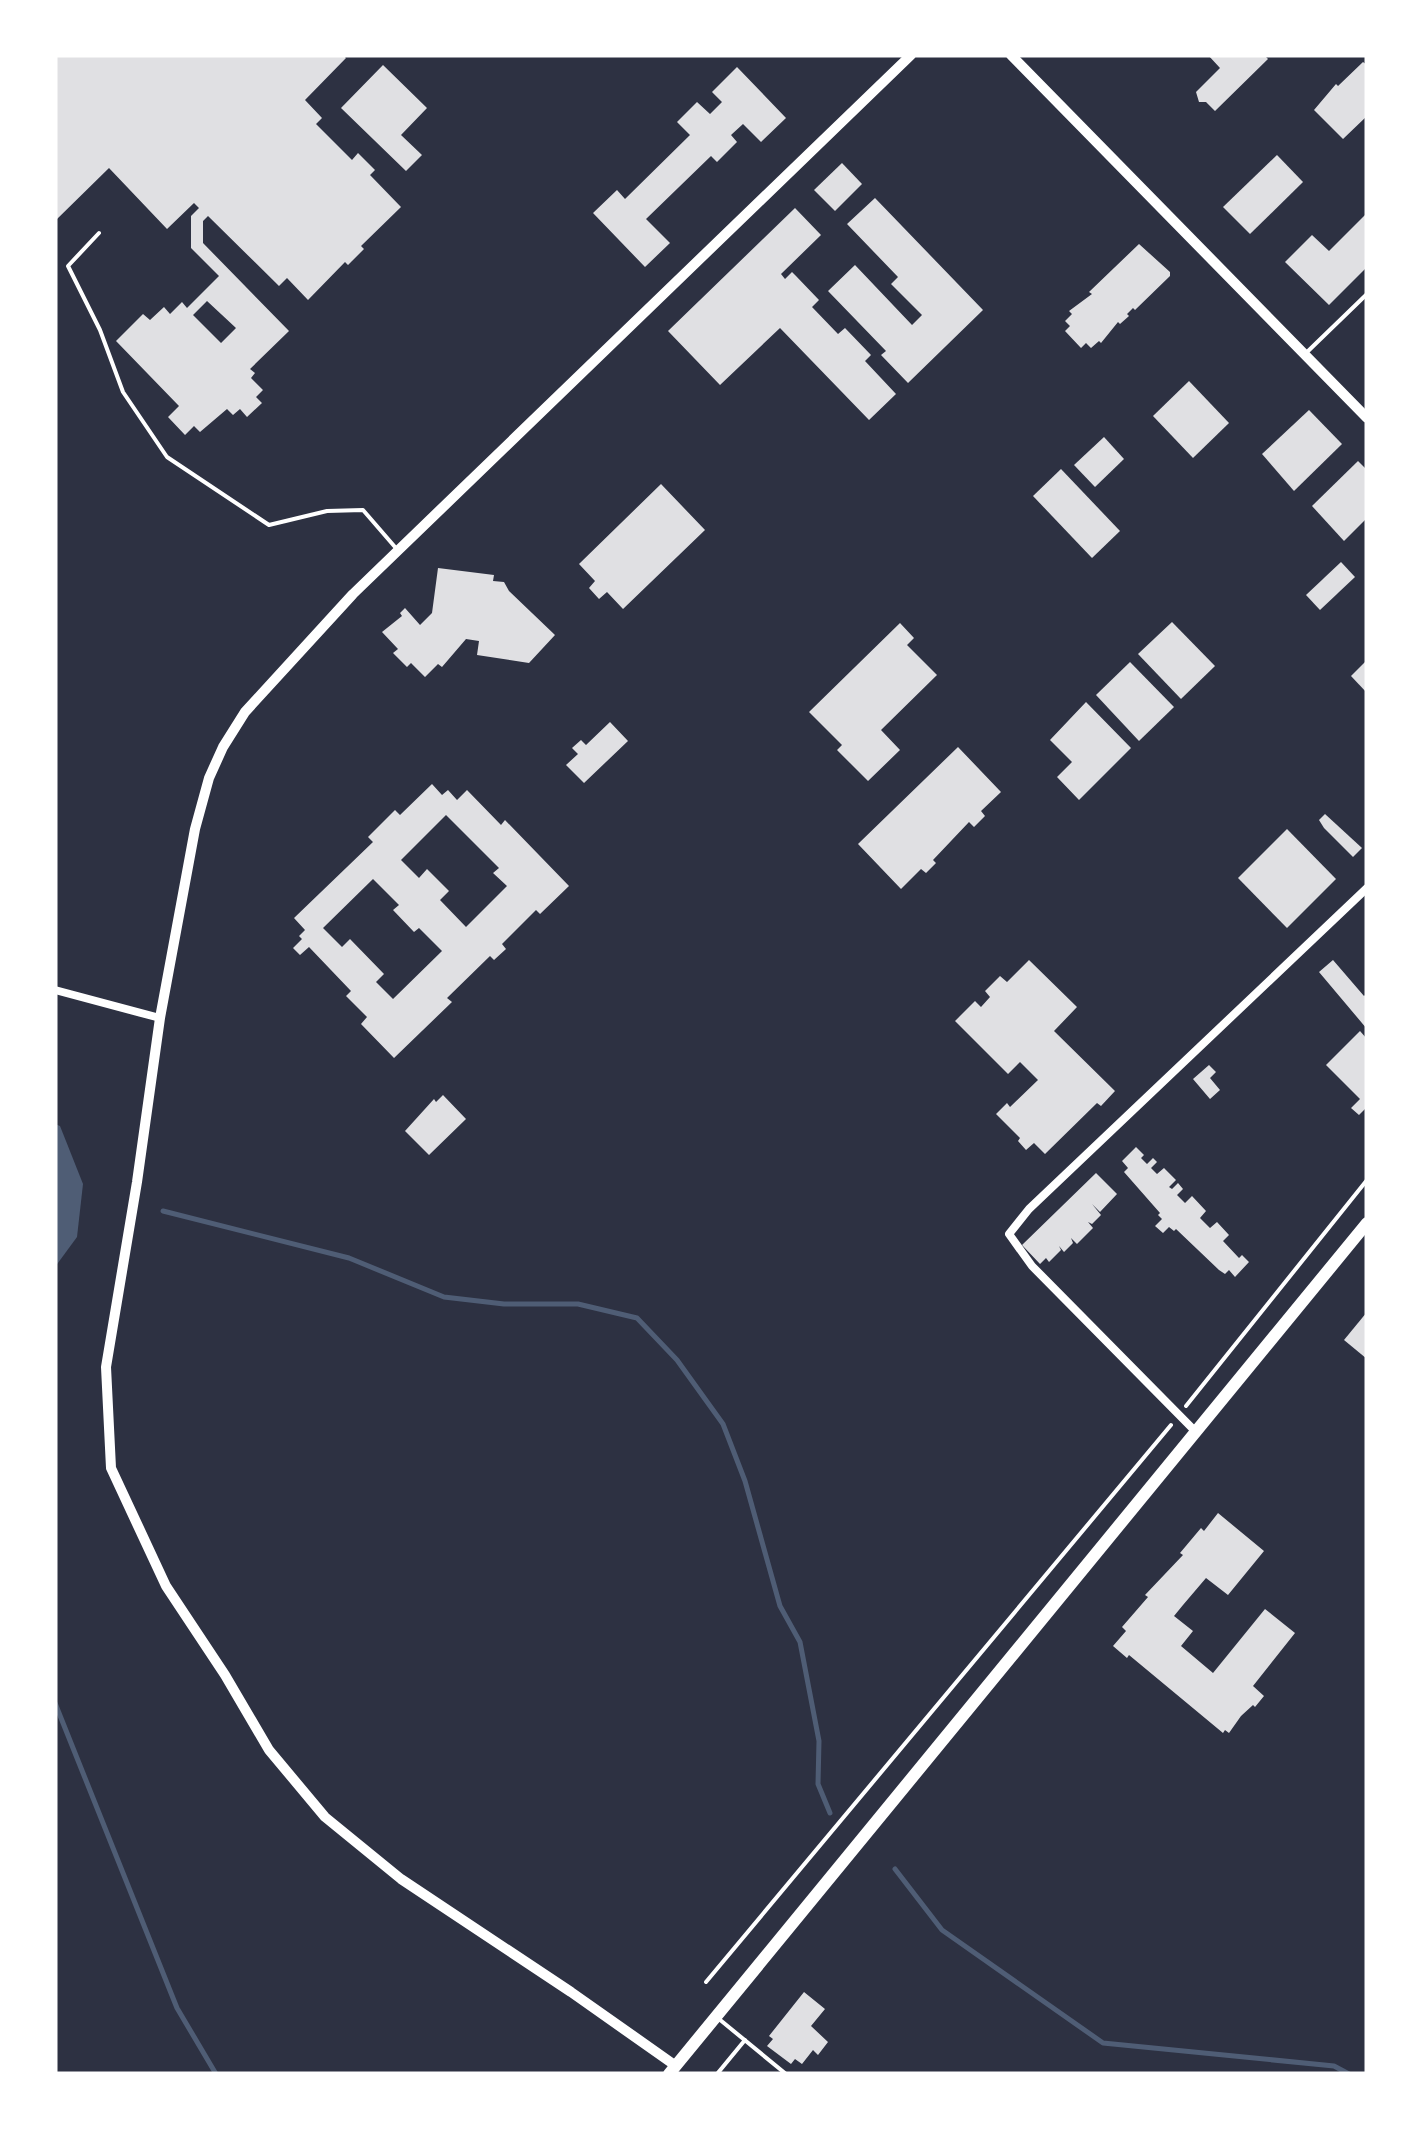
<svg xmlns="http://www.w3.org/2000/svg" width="1422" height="2129" font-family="Poppins,sans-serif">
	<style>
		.water { fill: #4f5d75 }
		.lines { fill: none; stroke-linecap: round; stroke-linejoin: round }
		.stream { stroke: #4f5d75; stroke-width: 5 }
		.building { fill: #e0e0e3; fill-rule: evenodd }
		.path { stroke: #fff; stroke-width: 4 }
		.service { stroke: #fff; stroke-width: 4 }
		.minor { stroke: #fff; stroke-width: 8 }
		.tertiary { stroke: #fff; stroke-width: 10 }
		.primary { stroke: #fff; stroke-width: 12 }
	</style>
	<rect width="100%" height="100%" fill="#2d3142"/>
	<polygon class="water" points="55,1124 60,1126 83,1184 77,1237 55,1267"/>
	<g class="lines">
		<g class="stream">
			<polyline points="163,1211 349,1258 444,1297 504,1304 578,1304 637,1318 677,1360 723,1424 745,1481 780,1606 800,1642 819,1741 818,1784 830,1813"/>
			<polyline points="55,1703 177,2008 216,2074"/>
			<polyline points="895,1869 942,1930 1103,2043 1334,2066 1349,2074"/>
		</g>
	</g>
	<g class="building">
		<path d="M55 55H343L346 58 305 100 322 118 316 124 352 160 358 153 375 170 370 175 401 207 361 246 364 249 348 265 345 262 308 300 287 278 279 286 208 216 203 221V243L289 331 250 369 255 373 251 378 263 390 256 397 262 403 247 417 240 409 233 415 227 409 200 432 194 426 185 435 168 417 179 406 116 341 143 314 150 320 164 307 170 314 182 302 187 308 219 276 191 248V216L199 208 194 203 167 229 109 168 55 221ZM207 301 236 328 221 343 193 315Z"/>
		<polygon points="1208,55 1264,55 1268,59 1215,111 1206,102 1199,102 1196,92 1220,68"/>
		<polygon points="1363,62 1367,65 1367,116 1343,139 1314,110 1336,84 1338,86"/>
		<polygon points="383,65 427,108 401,135 422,155 406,171 341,108"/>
		<polygon points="737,67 786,118 761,142 743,124 731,135 737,142 717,162 711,156 646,219 670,243 645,267 593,213 617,190 625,199 690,135 677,122 697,102 710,114 722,102 712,92"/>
		<polygon points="1277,155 1303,182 1250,234 1223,207"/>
		<polygon points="842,163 862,184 835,211 814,190"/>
		<polygon points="875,198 983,310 908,383 881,355 886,351 828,291 855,265 912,325 922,315 891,284 898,277 847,224"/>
		<polygon points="795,208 821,235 781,274 785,279 792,272 796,276 819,300 812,307 838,334 845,328 871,355 865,361 896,394 869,420 780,328 720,385 668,331"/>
		<polygon points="1367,213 1367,267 1329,305 1285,262 1312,235 1329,251"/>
		<polygon points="1139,244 1170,272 1170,276 1135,310 1133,308 1127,314 1129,316 1120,324 1118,322 1101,343 1099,341 1091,348 1086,343 1081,348 1065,331 1070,326 1065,321 1072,314 1069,311 1092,294 1089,292"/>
		<polygon points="1189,381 1229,423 1193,458 1153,416"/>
		<polygon points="1309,410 1342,444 1294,491 1262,454"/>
		<polygon points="1104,437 1124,459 1095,487 1074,465"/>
		<polygon points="1358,461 1367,470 1367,518 1344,541 1312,506"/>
		<polygon points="1061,469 1120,531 1092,558 1033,496"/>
		<polygon points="661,484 705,530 623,609 607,592 599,599 589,588 595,581 579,564"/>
		<polygon points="1341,562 1355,577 1320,610 1306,595"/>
		<polygon points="438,568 494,575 493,581 504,582 509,591 555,635 529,663 477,655 479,641 466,639 442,667 438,664 425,677 411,663 407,667 393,653 398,649 382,632 402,616 400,613 405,608 420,625 432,613"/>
		<polygon points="1172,622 1215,666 1181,699 1138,654"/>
		<polygon points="900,623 914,638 907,645 937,675 881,730 900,750 868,781 837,750 842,745 809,712"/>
		<polygon points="1367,660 1367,693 1351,676"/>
		<polygon points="1130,662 1174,707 1139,741 1096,695"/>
		<polygon points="1086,702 1131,748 1079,800 1057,777 1072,762 1050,740"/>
		<polygon points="610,722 628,741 584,783 566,765 578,754 572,748 581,740 586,745"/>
		<polygon points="958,747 1001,792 981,811 985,816 974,827 969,822 933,860 936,863 926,873 921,869 901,889 858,844"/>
		<path d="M432 784 442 795 448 790 457 800 467 790 501 825 505 820 569 886 540 914 536 910 502 944 506 949 494 960 490 956 447 998 452 1002 394 1058 361 1024 367 1017 346 996 351 991 309 947 300 955 293 948 302 939 299 936 305 930 294 918 373 842 368 837 395 810 400 815ZM446 815 499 868 493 873 507 886 466 927 440 900 449 891 427 869 419 878 401 860ZM373 879 399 905 393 910 414 932 419 928 442 951 393 999 376 982 384 974 350 939 342 947 323 928Z"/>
		<polygon points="1325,814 1362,848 1353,857 1324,828 1319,820"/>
		<polygon points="1287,829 1336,879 1287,928 1238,878"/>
		<polygon points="1029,960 1077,1007 1054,1031 1115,1091 1101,1106 1097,1103 1045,1154 1034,1143 1026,1150 1018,1141 1020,1138 996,1114 1007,1103 1010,1107 1038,1080 1020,1062 1008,1074 955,1021 975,1001 981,1007 990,997 985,991 1000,976 1007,982"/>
		<polygon points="1333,960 1364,996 1367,993 1367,1029 1319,972"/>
		<polygon points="1360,1031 1367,1039 1367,1107 1359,1115 1351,1108 1360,1099 1326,1065"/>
		<polygon points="1209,1065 1216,1072 1210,1078 1220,1090 1210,1099 1193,1079"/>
		<polygon points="443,1095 466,1119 429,1155 405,1131 434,1099 436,1102"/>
		<polygon points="1136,1147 1144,1155 1141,1158 1147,1164 1153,1158 1157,1162 1151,1168 1157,1174 1164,1168 1176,1180 1169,1187 1172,1189 1178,1183 1183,1189 1177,1195 1185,1203 1192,1196 1206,1211 1200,1218 1210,1228 1217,1222 1229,1235 1223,1241 1239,1258 1242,1255 1249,1262 1235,1277 1229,1270 1225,1274 1219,1270 1176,1229 1174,1231 1169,1227 1163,1233 1155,1226 1162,1219 1158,1215 1160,1213 1124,1172 1128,1168 1122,1161"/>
		<polygon points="1096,1173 1117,1194 1100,1212 1092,1204 1101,1215 1092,1224 1088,1222 1093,1228 1077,1244 1071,1238 1073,1243 1064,1252 1059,1246 1061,1250 1049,1262 1046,1258 1040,1264 1022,1245"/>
		<polygon points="1367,1312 1367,1359 1344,1340"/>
		<polygon points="1218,1513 1264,1551 1228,1595 1206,1578 1183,1605 1174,1616 1193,1631 1181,1646 1213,1673 1265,1609 1295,1633 1253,1686 1264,1696 1255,1707 1253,1705 1241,1716 1229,1733 1225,1730 1223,1733 1129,1655 1127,1658 1113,1646 1126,1631 1122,1627 1148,1597 1145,1595 1183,1555 1180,1553 1201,1528 1204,1531"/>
		<polygon points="804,1992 825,2009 811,2026 828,2042 818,2055 813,2050 802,2064 795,2059 791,2064 767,2046 773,2039 769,2036"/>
	</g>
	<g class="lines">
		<g class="path">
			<polyline points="1186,1406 1367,1180"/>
			<polyline points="706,1982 1171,1425"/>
		</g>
		<g class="service">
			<polyline points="99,233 68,266 100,330 123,392 167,457 269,525 327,511 363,510 395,547"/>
			<polyline points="1305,354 1367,294"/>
			<polyline points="719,2019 786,2074"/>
			<polyline points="717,2074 745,2040"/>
			<polyline points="816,2074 819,2074"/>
		</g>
		<g class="minor">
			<polyline points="55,990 160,1018"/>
			<polyline points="1194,1430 1032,1266 1009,1234 1029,1209 1367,888"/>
		</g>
		<g class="tertiary">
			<polyline points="1011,55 1367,418"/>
			<polyline points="676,2066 571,1992 401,1879 325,1817 269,1750 225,1675 166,1586 111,1468 106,1367 137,1182 160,1018 195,829 209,778 223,747 245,712 353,594 911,55"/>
		</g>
		<polyline class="primary" points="669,2074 1367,1223"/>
	</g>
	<rect width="1422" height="2129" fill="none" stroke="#ffffff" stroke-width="115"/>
</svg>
